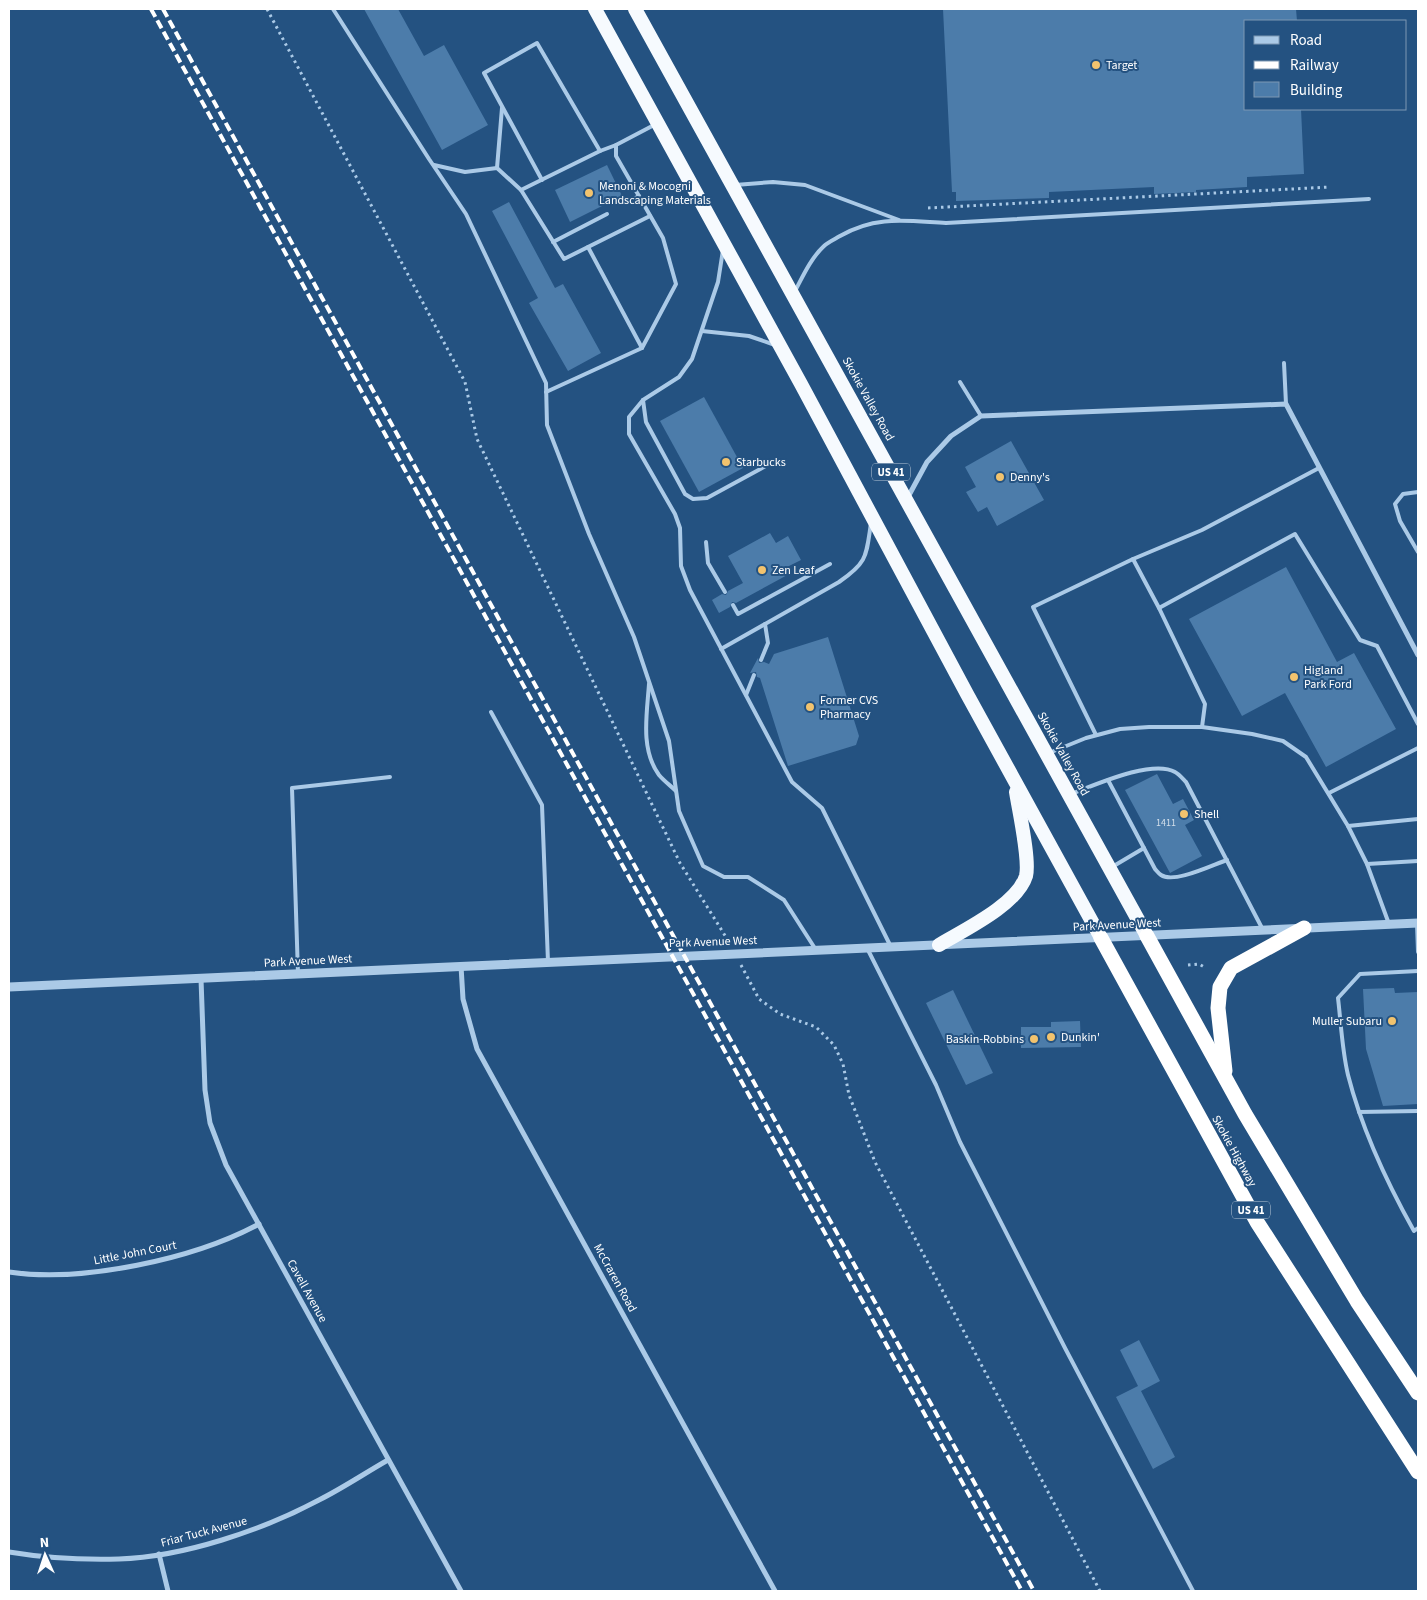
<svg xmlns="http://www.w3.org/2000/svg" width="1427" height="1600" font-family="'Source Sans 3',sans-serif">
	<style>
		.building { fill: #4c7caa }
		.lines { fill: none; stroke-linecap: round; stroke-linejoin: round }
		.path { stroke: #abcae7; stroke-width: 3; stroke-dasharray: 2.5 4; stroke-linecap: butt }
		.service { stroke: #abcae7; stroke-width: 4 }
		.minor { stroke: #abcae7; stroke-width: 5 }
		.tertiary { stroke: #abcae7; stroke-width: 9 }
		.trunk { stroke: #f6fafe; stroke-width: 14 }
		.motorway { stroke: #fff; stroke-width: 15 }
		.rail { stroke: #fff; stroke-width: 4; stroke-dasharray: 9 4; stroke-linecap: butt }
		.poi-dot { fill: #f2c36e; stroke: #245281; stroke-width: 2 }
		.labels { text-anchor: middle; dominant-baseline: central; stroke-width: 4; stroke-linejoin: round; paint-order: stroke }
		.number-label { font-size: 10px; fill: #d2deea }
		.shield { fill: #245281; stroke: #bdcbd9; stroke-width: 1 }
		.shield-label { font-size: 11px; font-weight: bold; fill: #fff }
		.poi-label { font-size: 12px; fill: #fff; stroke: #245281; text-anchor: start }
		.street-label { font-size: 12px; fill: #fff; stroke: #245281 }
	</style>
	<rect width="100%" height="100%" fill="#245281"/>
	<g class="building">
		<polygon points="364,9 398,9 424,56 444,45 488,125 442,150"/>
		<polygon points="943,9 1296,9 1297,21 1246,21 1246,109 1301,109 1304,174 1247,177 1247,187 1196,190 1196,192 1154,194 1154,187 1049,192 1049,198 956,201 956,192 952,192"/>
		<polygon points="607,165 622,196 570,222 555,190"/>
		<polygon points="509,202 555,288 563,284 601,353 568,371 529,303 538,298 492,211"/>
		<polygon points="704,397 743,468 699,492 660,421"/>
		<polygon points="1011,441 1044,500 997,526 987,507 978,512 966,492 976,487 965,467"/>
		<polygon points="770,533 776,543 788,536 801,560 787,567 791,573 736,603 732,602 730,607 719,613 712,600 722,594 726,595 728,591 743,583 728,556"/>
		<polygon points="1286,567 1337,662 1354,653 1396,729 1326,767 1285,693 1242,716 1189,619"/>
		<polygon points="828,637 859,736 856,745 788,766 760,678 757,677 756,672 750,673 758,658 759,663 764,662 769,664 774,654"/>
		<polygon points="1157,774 1173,804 1183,799 1194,820 1185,825 1202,856 1170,873 1125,790"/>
		<polygon points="1394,988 1395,993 1418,992 1418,1104 1383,1106 1366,1049 1363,989"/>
		<polygon points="953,990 993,1073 966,1085 926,1003"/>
		<polygon points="1080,1021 1081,1047 1021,1048 1021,1027 1051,1027 1051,1022"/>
		<polygon points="1139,1340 1160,1381 1141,1391 1175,1457 1153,1469 1116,1397 1138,1386 1120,1350"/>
	</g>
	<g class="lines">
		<g class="path">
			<polyline points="267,9 465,382 477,439 680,863 729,942"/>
			<polyline points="928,208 1330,187"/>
			<polyline points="741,965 759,999 780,1014 816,1027 834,1045 843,1064 849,1095 875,1162 1100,1591"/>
			<polyline points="1188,965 1199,964 1206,968"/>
		</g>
		<g class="service">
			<polyline points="333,9 429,159 466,214 546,383 547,425 589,534 634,637 669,741 679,811 703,866 724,877 748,877 784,900 816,950"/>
			<polyline points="600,151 521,190 564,259 650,216"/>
			<polyline points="434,165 465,172 497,168 521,190"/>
			<polyline points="497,168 502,108"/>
			<polyline points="542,180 484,73 537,43 600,151 616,145"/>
			<polyline points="735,185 773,182 805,185 899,220"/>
			<polyline points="627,203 639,196"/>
			<polyline points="553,242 607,214"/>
			<polyline points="588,247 642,348"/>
			<polyline points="723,250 718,282 692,359 679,377 643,400 629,417 629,434 675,514 680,528 681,566 690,590 792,782 822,808 891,947"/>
			<path d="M795 291C803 276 811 258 824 246 828 242 835 239 840 236 876 215 907 221 946 223L1369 199"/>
			<polyline points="702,331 749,336 775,345"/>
			<polyline points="1284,363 1286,404"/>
			<polyline points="960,382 981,416"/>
			<polyline points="546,392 642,348 676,284 663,238 616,156 616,145 656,124"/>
			<polyline points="643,400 646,422 685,494 693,499 707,498 773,462"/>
			<polyline points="1418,492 1403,494 1395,504 1400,521 1418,552"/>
			<polyline points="706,542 708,563 725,592"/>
			<polyline points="733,605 738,614 830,564"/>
			<polyline points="1159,608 1295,534 1360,640 1377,646 1418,724"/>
			<path d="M721 649 839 582C868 562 866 556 871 523"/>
			<polyline points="761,660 768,643 765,624"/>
			<path d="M649 684C647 714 640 749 659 775 664 781 671 786 676 791"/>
			<polyline points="746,695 754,675"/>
			<polyline points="491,712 542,805 548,962"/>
			<polyline points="1202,727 1205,704 1159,608 1133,559 1202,530 1319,468"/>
			<polyline points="1096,735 1033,607 1133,559"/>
			<polyline points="1049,753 1086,738 1120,729 1149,727 1202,727 1252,734 1283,741 1306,757 1348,826 1367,864 1389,924"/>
			<path d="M1108 780 1155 869C1157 871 1158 873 1161 875 1174 884 1212 865 1227 860"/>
			<polyline points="1329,793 1418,748"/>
			<path d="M1071 794C1095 785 1152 759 1175 772 1179 774 1183 779 1186 782L1263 930"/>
			<polyline points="1348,826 1418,819"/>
			<polyline points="1367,864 1418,861"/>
			<polyline points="1112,867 1144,848"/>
			<polyline points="1417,923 1418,952"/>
			<polyline points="868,950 936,1085 960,1142 1065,1348 1193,1591"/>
			<path d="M1418 971 1360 974 1338 998C1341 1023 1342 1050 1348 1075 1362 1130 1386 1181 1414 1231L1418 1228"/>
			<polyline points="298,974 292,788 390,777"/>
			<polyline points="1359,1112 1418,1111"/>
		</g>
		<g class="minor">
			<polyline points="908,497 927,462 951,436 981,416 1286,404 1418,655"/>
			<polyline points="461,966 463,999 477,1049 775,1591"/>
			<polyline points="201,979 205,1090 210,1123 226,1165 461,1591"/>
			<path d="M9 1272C82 1283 194 1259 259 1224"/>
			<path d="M9 1552C45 1558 82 1560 119 1559 183 1557 263 1530 319 1500 343 1488 365 1473 388 1460"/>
			<polyline points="159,1554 168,1591"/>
		</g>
		<polyline class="tertiary" points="9,987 1418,923"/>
		<g class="trunk">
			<polyline points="595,9 801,384 967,694 1101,938"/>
			<polyline points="635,9 1147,936"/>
			<path d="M939 945C964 930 1017 905 1026 876 1030 860 1019 811 1016 792"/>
		</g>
		<g class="motorway">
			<polyline points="1147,936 1245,1114 1357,1301 1418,1393"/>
			<polyline points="1101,938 1257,1222 1418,1472"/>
			<polyline points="1225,1071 1218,1008 1220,987 1231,968 1304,928"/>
		</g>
		<g class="rail">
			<polyline points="151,9 1022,1591"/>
			<polyline points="163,9 1034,1591"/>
		</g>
	</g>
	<g class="poi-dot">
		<circle cx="1096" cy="65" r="5"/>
		<circle cx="589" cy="193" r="5"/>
		<circle cx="726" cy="462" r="5"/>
		<circle cx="1000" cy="477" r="5"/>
		<circle cx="762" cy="570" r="5"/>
		<circle cx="1294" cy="677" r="5"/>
		<circle cx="810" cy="707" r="5"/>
		<circle cx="1184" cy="814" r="5"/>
		<circle cx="1392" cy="1021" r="5"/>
		<circle cx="1051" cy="1037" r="5"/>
		<circle cx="1034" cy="1039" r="5"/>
	</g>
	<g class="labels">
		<g class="number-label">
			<text x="1166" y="823">1411</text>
		</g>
		<g class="shield">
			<rect x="872" y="463.5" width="38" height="17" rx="4"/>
			<rect x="1232" y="1201.5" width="38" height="17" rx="4"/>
		</g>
		<g class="shield-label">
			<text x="891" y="472">US 41</text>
			<text x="1251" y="1210">US 41</text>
		</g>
		<g class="poi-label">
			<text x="1106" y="65">Target</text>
			<text x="599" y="186">Menoni &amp; Mocogni<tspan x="599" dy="14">Landscaping Materials</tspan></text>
			<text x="736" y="462">Starbucks</text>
			<text x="1010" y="477">Denny's</text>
			<text x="772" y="570">Zen Leaf</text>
			<text x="1304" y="670">Higland<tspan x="1304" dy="14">Park Ford</tspan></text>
			<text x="820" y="700">Former CVS<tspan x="820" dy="14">Pharmacy</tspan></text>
			<text x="1194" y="814">Shell</text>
			<text x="1382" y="1021" text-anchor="end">Muller Subaru</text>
			<text x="1061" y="1037">Dunkin'</text>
			<text x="1024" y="1039" text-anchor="end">Baskin-Robbins</text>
		</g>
		<g class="street-label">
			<text transform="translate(868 399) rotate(61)">Skokie Valley Road</text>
			<text transform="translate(1063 754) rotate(61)">Skokie Valley Road</text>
			<text transform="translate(1117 925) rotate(-3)">Park Avenue West</text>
			<text transform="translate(713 942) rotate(-2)">Park Avenue West</text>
			<text transform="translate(308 961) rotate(-3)">Park Avenue West</text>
			<text transform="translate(1234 1151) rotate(61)">Skokie Highway</text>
			<text transform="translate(135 1253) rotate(-11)">Little John Court</text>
			<text transform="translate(615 1278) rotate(61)">McCraren Road</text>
			<text transform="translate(307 1291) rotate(61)">Cavell Avenue</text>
			<text transform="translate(204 1532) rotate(-15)">Friar Tuck Avenue</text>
		</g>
	</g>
	<rect width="1427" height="1600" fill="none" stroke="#ffffff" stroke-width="20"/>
	<rect x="1244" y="20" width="162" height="90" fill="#245281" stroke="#7c97b3"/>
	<rect x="1254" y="36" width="25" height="8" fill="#abcae7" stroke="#7c97b3"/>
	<text x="1290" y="45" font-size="15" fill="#ffffff">Road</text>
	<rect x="1254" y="61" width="25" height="8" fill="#ffffff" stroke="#7c97b3"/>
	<text x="1290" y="70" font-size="15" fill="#ffffff">Railway</text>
	<rect x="1254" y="82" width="25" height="15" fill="#4c7caa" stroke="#7c97b3"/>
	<text x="1290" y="95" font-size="15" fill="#ffffff">Building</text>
	<g transform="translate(45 1555) rotate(357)" stroke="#245281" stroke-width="4" paint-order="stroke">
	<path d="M0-4L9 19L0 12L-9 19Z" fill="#ffffff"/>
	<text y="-8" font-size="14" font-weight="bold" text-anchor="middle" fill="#ffffff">N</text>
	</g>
</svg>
